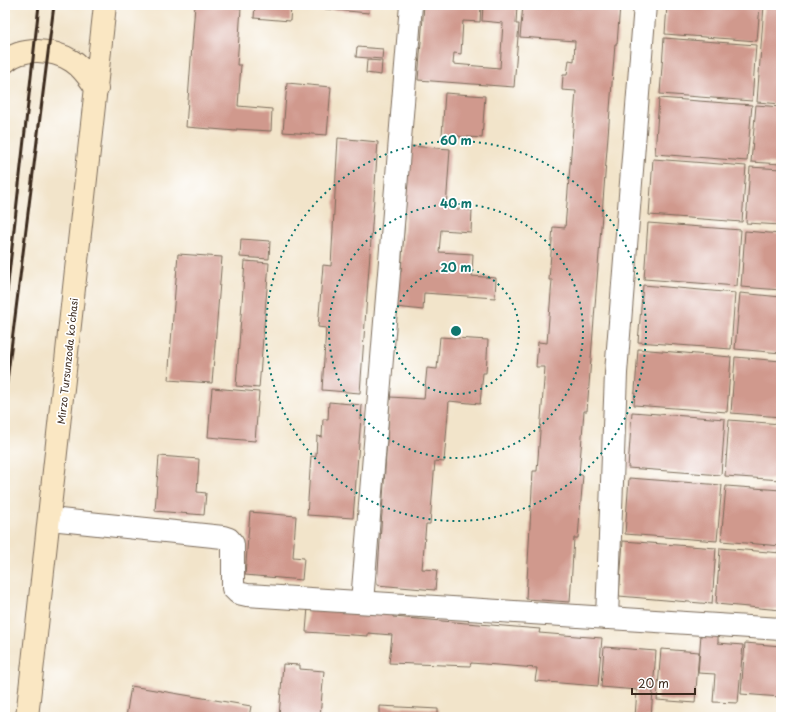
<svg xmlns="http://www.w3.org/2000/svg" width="786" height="722" font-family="'Playpen Sans',sans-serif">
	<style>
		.building { fill: #d0998d }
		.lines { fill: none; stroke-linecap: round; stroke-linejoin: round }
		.street-casing { stroke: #7b6b5a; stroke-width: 24 }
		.secondary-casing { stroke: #7b6b5a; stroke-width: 24 }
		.street { stroke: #fff; stroke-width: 22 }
		.secondary { stroke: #fae7c3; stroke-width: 22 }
		.rail { stroke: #3b2a1e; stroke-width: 3 }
		.ring { fill: none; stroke: #0f766e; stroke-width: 2; stroke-dasharray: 2 4 }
		.labels { text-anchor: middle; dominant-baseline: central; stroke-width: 3.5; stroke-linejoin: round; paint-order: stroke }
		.street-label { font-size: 10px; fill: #3b2a1e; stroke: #fff }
		.centre { fill: #0f766e; stroke: #fff; stroke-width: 2 }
		.ring-label { font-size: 12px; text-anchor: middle; font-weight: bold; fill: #0f766e; stroke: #fff; stroke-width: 3.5; stroke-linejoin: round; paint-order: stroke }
	</style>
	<rect width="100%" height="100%" fill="#fff"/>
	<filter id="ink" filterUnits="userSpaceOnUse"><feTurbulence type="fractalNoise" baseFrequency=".025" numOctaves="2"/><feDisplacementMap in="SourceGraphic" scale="8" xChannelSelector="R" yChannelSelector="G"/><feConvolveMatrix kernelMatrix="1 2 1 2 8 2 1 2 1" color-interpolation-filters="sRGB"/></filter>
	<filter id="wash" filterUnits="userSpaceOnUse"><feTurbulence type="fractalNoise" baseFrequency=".012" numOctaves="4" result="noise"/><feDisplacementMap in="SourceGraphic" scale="16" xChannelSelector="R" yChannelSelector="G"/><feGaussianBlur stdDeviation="0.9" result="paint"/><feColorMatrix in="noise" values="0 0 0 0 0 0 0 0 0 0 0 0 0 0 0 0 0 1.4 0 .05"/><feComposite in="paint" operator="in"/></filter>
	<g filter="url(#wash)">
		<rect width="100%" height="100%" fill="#f2e4ca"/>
		<g id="blocks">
			<g class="building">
				<polygon points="195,5 241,8 237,65 241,65 238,106 272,109 271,131 236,129 236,131 186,127"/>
				<polygon points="255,5 291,5 290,21 254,18"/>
				<polygon points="326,5 370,5 369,13 325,9"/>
				<polygon points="424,5 481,5 480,22 463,21 461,54 454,53 453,64 500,68 503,23 482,21 483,5 517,5 516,24 519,24 514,87 418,80"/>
				<polygon points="523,5 581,8 581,5 620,5 617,44 615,44 587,411 584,411 579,475 583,475 578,538 574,538 570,602 526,599 533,471 537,471 545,367 536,367 538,342 547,343 552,280 549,280 553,227 565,228 576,91 562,90 563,75 567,75 569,60 574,61 575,41 520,37"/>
				<polygon points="667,5 760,5 757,41 665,34"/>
				<polygon points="764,5 781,5 781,104 757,102"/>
				<polygon points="664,38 756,45 752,101 660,94"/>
				<polygon points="357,47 383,49 382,59 356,57"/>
				<polygon points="367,60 382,61 381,75 366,73"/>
				<polygon points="287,83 331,87 327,135 283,132"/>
				<polygon points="445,93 485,96 482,138 442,135"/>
				<polygon points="659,98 752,105 747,161 655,154"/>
				<polygon points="756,105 781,107 781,164 751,162"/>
				<polygon points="338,138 378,142 360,393 322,390 326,328 318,327 323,265 331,266"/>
				<polygon points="410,146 450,149 446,208 472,210 471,232 441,230 439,252 473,254 472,276 496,278 495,298 424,293 423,310 396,307 399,271 401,271"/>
				<polygon points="653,159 746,166 742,222 649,215"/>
				<polygon points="750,167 781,169 781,225 746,223"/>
				<polygon points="648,223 741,230 737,286 644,279"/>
				<polygon points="745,231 781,234 781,290 741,287"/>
				<polygon points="241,239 270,241 269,259 240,257"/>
				<polygon points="178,254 222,257 212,383 168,380"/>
				<polygon points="245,261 269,263 259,388 236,386"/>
				<polygon points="643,285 735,293 731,349 638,342"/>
				<polygon points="740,293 781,297 781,353 735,349"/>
				<polygon points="440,337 488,340 486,373 483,373 480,404 449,401 444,462 435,461 430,524 426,524 422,569 437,570 435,590 377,585 390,397 424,399 427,368 437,369"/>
				<polygon points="638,349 731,357 727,412 634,405"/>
				<polygon points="735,357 781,361 781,417 731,413"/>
				<polygon points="212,388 259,392 255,441 208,437"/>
				<polygon points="329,402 362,405 353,518 307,515 311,456 316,457 317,436 322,437 323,419 328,419"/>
				<polygon points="632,412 725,419 721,475 628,468"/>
				<polygon points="729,420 781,424 781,480 725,476"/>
				<polygon points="159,456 199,459 197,492 206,493 204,515 155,511"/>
				<polygon points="629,478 722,485 717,541 625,534"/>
				<polygon points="726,486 781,490 781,546 721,541"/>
				<polygon points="250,512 296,516 293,557 304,558 302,580 245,575"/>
				<polygon points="623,541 716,548 712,604 619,596"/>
				<polygon points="720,548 781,553 781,610 716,604"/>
				<polygon points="308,607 393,614 393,617 540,629 539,633 602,638 598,686 535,681 537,668 471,663 470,666 389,663 392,635 368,633 368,636 306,632"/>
				<polygon points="701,634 718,635 718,643 743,645 738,703 713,702 715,674 698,673"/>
				<polygon points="745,643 781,646 781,697 741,694"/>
				<polygon points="604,647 656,651 651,717 635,717 637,690 601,687"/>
				<polygon points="661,649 699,652 695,703 657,700"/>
				<polygon points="283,664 300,665 300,669 324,671 320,717 279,717"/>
				<polygon points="131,686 251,706 249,717 126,717"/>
				<polygon points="380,706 438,709 438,717 380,717"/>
			</g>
		</g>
	</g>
	<g filter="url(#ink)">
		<use href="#blocks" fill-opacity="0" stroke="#7b6b5a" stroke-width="1"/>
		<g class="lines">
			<g class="street-casing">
				<g id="street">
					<polyline points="50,519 223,537 229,539 233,544 233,588 238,593 247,595 781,629"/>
					<polyline points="362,602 411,5"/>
					<polyline points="607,618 616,373 645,5"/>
				</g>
			</g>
			<g class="secondary-casing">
				<g id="secondary">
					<path d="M5 62C22 46 53 49 72 61 83 68 90 79 97 89"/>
					<polyline points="27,717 105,5"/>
				</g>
			</g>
			<use href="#street" class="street"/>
			<use href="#secondary" class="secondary"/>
			<g class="rail">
				<polyline points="5,310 39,5"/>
				<polyline points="5,397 54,5"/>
			</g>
		</g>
	</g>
	<g class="ring">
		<circle cx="456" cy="331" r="63"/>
		<circle cx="456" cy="331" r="127"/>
		<circle cx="456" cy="331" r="190"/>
	</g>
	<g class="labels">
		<g class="street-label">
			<text transform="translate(67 361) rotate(-84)">Mirzo Tursunzoda koʻchasi</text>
		</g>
	</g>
	<circle cx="456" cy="331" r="6" class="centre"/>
	<g class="ring-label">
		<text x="456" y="145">60 m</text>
		<text x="456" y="208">40 m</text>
		<text x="456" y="272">20 m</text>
	</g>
	<rect width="786" height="722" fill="none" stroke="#fff" stroke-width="20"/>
	<path d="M632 688v6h63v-6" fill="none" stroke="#3b2a1e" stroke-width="2"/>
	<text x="638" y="688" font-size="12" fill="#3b2a1e" stroke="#ffffff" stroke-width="3" paint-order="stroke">20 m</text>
</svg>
